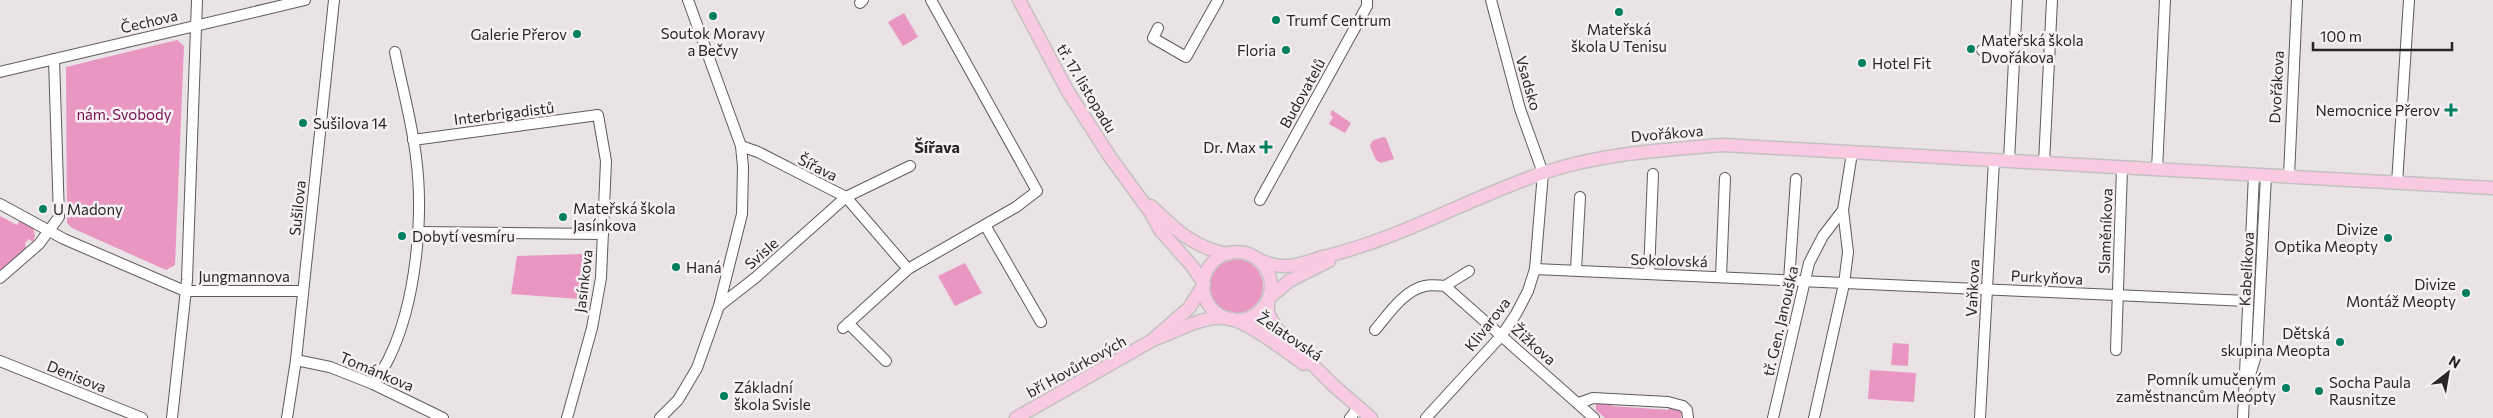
<svg xmlns="http://www.w3.org/2000/svg" width="2493" height="418" font-family="Commissioner,sans-serif">
	<style>
		.green { fill: #e996c2 }
		.lines { fill: none; stroke-linecap: round; stroke-linejoin: round }
		.minor-casing { stroke: #5f5a5c; stroke-width: 12 }
		.major-casing { stroke: #c3c2c2; stroke-width: 15 }
		.minor { stroke: #fff; stroke-width: 10 }
		.major { stroke: #facae3; stroke-width: 12 }
		.poi-dot { fill: #017f5e; stroke: #f6f0f3; stroke-width: 2 }
		.labels { text-anchor: middle; dominant-baseline: central; stroke-width: 5; stroke-linejoin: round; paint-order: stroke }
		.poi-label { font-size: 15px; fill: #272526; stroke: #f6f0f3; text-anchor: start }
		.street-label { font-size: 15px; fill: #272526; stroke: #f6f0f3 }
		.park-label { font-size: 15px; fill: #750f52; stroke: #f6f0f3 }
		.neighbourhood-label { font-size: 16px; font-weight: bold; fill: #272526; stroke: #f6f0f3 }
	</style>
	<rect width="100%" height="100%" fill="#e9e3e6"/>
	<g class="green">
		<polygon points="904,13 918,37 903,46 888,22"/>
		<polygon points="177,40 184,46 175,265 166,270 72,228 67,223 66,67"/>
		<polygon points="1332,110 1351,123 1345,133 1329,124 1333,117 1330,114"/>
		<polygon points="1383,137 1386,138 1394,159 1381,163 1376,160 1370,146 1372,141"/>
		<polygon points="0,216 17,225 21,219 33,227 35,236 33,242 29,239 25,243 26,249 0,272"/>
		<polygon points="583,254 580,299 511,294 517,256"/>
		<circle cx="1236" cy="286" r="27"/>
		<polygon points="965,263 982,293 955,306 938,276"/>
		<polygon points="1893,343 1909,344 1908,366 1891,365"/>
		<polygon points="1870,370 1916,373 1914,402 1868,399"/>
		<polygon points="1596,398 1613,399 1612,406 1669,410 1668,402 1683,406 1681,418 1605,418 1596,410"/>
	</g>
	<g class="lines">
		<g class="minor-casing">
			<g id="minor">
				<polyline points="860,3 863,0"/>
				<polyline points="1158,28 1153,38 1186,57 1218,0"/>
				<polyline points="1982,50 2014,52"/>
				<polyline points="0,72 305,0"/>
				<polyline points="413,140 598,115 606,161 601,278 592,328 567,418"/>
				<polyline points="741,146 758,152 846,197 908,269"/>
				<polyline points="2009,161 2017,0"/>
				<polyline points="2044,163 2052,0"/>
				<polyline points="2157,170 2165,0"/>
				<polyline points="2289,176 2297,0"/>
				<polyline points="2397,183 2409,0"/>
				<polyline points="1260,200 1367,6 1367,0"/>
				<polyline points="0,204 64,239 185,291 303,291"/>
				<polyline points="985,225 1041,322"/>
				<polyline points="419,232 603,234"/>
				<polyline points="1535,269 2247,301"/>
				<polyline points="1576,270 1580,197"/>
				<polyline points="1649,274 1653,174"/>
				<polyline points="1721,277 1725,178"/>
				<polyline points="0,278 39,244 59,217 54,59"/>
				<polyline points="1789,281 1796,179"/>
				<polyline points="1445,286 1469,271"/>
				<polyline points="719,306 755,278 846,197 910,166"/>
				<polyline points="848,323 886,361"/>
				<polyline points="843,328 908,269 1016,207 1037,191 931,0"/>
				<path d="M1375 330C1388 315 1404 290 1425 286 1431 284 1439 286 1445 286L1594 418"/>
				<polyline points="2116,350 2122,168"/>
				<polyline points="296,360 330,367 373,384 443,418"/>
				<polyline points="0,361 142,418"/>
				<path d="M373 384C378 376 385 367 389 358 416 303 424 217 416 157 412 122 402 87 395 52"/>
				<polyline points="2247,385 2257,352 2266,175"/>
				<polyline points="1579,403 1593,398 1668,402 1683,406 1687,410 1688,418"/>
				<polyline points="172,418 187,280 197,0"/>
				<polyline points="287,418 296,360 334,0"/>
				<polyline points="660,418 678,400 697,368 719,306 742,214 743,167 741,146 688,0"/>
				<polyline points="1350,418 1359,407"/>
				<polyline points="1426,418 1502,335 1516,314 1528,291 1535,269 1543,173 1520,109 1491,0"/>
				<polyline points="1773,418 1809,263 1823,236 1843,210"/>
				<polyline points="1814,418 1844,284 1848,252 1843,210 1852,153"/>
				<polyline points="1980,418 1994,160"/>
				<polyline points="2243,418 2254,174"/>
			</g>
		</g>
		<g class="major-casing">
			<g id="major">
				<path d="M1151 206C1176 230 1194 248 1228 254"/>
				<circle cx="1237" cy="286" r="34"/>
				<path d="M1254 257C1263 262 1272 266 1283 266 1296 267 1310 261 1323 257 1400 239 1469 198 1543 173 1602 153 1662 150 1723 145L2493 188"/>
				<polyline points="1329,261 1289,281 1268,299 1268,313 1276,328 1333,385 1371,418"/>
				<path d="M1155 339C1176 332 1203 315 1226 318 1247 320 1286 352 1304 364"/>
				<polyline points="1016,418 1151,341 1189,308 1204,284 1192,266 1160,230 1151,213 1110,157 1067,90 1019,0"/>
			</g>
		</g>
		<use href="#minor" class="minor"/>
		<use href="#major" class="major"/>
	</g>
	<g class="poi-dot">
		<circle cx="1619" cy="12" r="5"/>
		<circle cx="713" cy="16" r="5"/>
		<circle cx="1276" cy="20" r="5"/>
		<circle cx="577" cy="34" r="5"/>
		<circle cx="1971" cy="49" r="5"/>
		<circle cx="1286" cy="50" r="5"/>
		<circle cx="1862" cy="63" r="5"/>
		<path d="M2448.5 102.5h5v5h5v5h-5v5h-5v-5h-5v-5h5z"/>
		<circle cx="303" cy="123" r="5"/>
		<path d="M1263.5 139.5h5v5h5v5h-5v5h-5v-5h-5v-5h5z"/>
		<circle cx="43" cy="209" r="5"/>
		<circle cx="563" cy="217" r="5"/>
		<circle cx="402" cy="236" r="5"/>
		<circle cx="2388" cy="238" r="5"/>
		<circle cx="676" cy="267" r="5"/>
		<circle cx="2466" cy="293" r="5"/>
		<circle cx="2340" cy="342" r="5"/>
		<circle cx="2286" cy="388" r="5"/>
		<circle cx="2319" cy="391" r="5"/>
		<circle cx="724" cy="396" r="5"/>
	</g>
	<g class="labels">
		<g class="poi-label">
			<text x="1286" y="20">Trumf Centrum</text>
			<text x="1619" y="29" text-anchor="middle">Mateřská<tspan x="1619" dy="17">škola U Tenisu</tspan></text>
			<text x="713" y="33" text-anchor="middle">Soutok Moravy<tspan x="713" dy="17">a Bečvy</tspan></text>
			<text x="567" y="34" text-anchor="end">Galerie Přerov</text>
			<text x="1981" y="40">Mateřská škola<tspan x="1981" dy="17">Dvořákova</tspan></text>
			<text x="1276" y="50" text-anchor="end">Floria</text>
			<text x="1872" y="63">Hotel Fit</text>
			<text x="2440" y="110" text-anchor="end">Nemocnice Přerov</text>
			<text x="313" y="123">Sušilova 14</text>
			<text x="1256" y="147" text-anchor="end">Dr. Max</text>
			<text x="573" y="208">Mateřská škola<tspan x="573" dy="17">Jasínkova</tspan></text>
			<text x="53" y="209">U Madony</text>
			<text x="2378" y="229" text-anchor="end">Divize<tspan x="2378" dy="17">Optika Meopty</tspan></text>
			<text x="412" y="236">Dobytí vesmíru</text>
			<text x="686" y="267">Haná</text>
			<text x="2456" y="284" text-anchor="end">Divize<tspan x="2456" dy="17">Montáž Meopty</tspan></text>
			<text x="2330" y="333" text-anchor="end">Dětská<tspan x="2330" dy="17">skupina Meopta</tspan></text>
			<text x="2276" y="379" text-anchor="end">Pomník umučeným<tspan x="2276" dy="17">zaměstnancům Meopty</tspan></text>
			<text x="2329" y="382">Socha Paula<tspan x="2329" dy="17">Rausnitze</tspan></text>
			<text x="734" y="387">Základní<tspan x="734" dy="17">škola Svisle</tspan></text>
		</g>
		<g class="street-label">
			<text transform="translate(149 21) rotate(-13)">Čechova</text>
			<text transform="translate(1529 83) rotate(74)">Vsadsko</text>
			<text transform="translate(2276 87) rotate(-87)">Dvořákova</text>
			<text transform="translate(1087 88) rotate(59)">tř. 17. listopadu</text>
			<text transform="translate(1302 93) rotate(-61)">Budovatelů</text>
			<text transform="translate(504 113) rotate(-7)">Interbrigadistů</text>
			<text transform="translate(1667 133) rotate(-5)">Dvořákova</text>
			<text transform="translate(818 167) rotate(26)">Šířava</text>
			<text transform="translate(297 208) rotate(-84)">Sušilova</text>
			<text transform="translate(2105 231) rotate(-88)">Slaměníkova</text>
			<text transform="translate(761 253) rotate(-41)">Svisle</text>
			<text transform="translate(1669 260) rotate(2)">Sokolovská</text>
			<text transform="translate(2246 269) rotate(-87)">Kabelíkova</text>
			<text x="244" y="276">Jungmannova</text>
			<text transform="translate(2047 277) rotate(3)">Purkyňova</text>
			<text transform="translate(583 281) rotate(-83)">Jasínkova</text>
			<text transform="translate(1972 288) rotate(-87)">Vaňkova</text>
			<text transform="translate(1780 321) rotate(-77)">tř. Gen. Janouška</text>
			<text transform="translate(1487 324) rotate(-52)">Klivarova</text>
			<text transform="translate(1290 336) rotate(34)">Želatovská</text>
			<text transform="translate(1534 344) rotate(42)">Žižkova</text>
			<text transform="translate(1076 366) rotate(-29)">bří Hovůrkových</text>
			<text transform="translate(377 371) rotate(23)">Tománkova</text>
			<text transform="translate(77 376) rotate(22)">Denisova</text>
		</g>
		<g class="park-label">
			<text x="124" y="114">nám. Svobody</text>
		</g>
		<g class="neighbourhood-label">
			<text x="937" y="146">Šířava</text>
		</g>
	</g>
	<g transform="translate(2448 373) rotate(31)" stroke="#f6f0f3" stroke-width="4" paint-order="stroke">
	<path d="M0-4L9 19L0 12L-9 19Z" fill="#272526"/>
	<text y="-8" font-size="14" font-weight="bold" text-anchor="middle" fill="#272526">N</text>
	</g>
	<path d="M2313 42v8h139v-8" fill="none" stroke="#272526" stroke-width="2.5"/>
	<text x="2320" y="42" font-size="15" fill="#272526" stroke="#f6f0f3" stroke-width="4" paint-order="stroke">100 m</text>
</svg>
